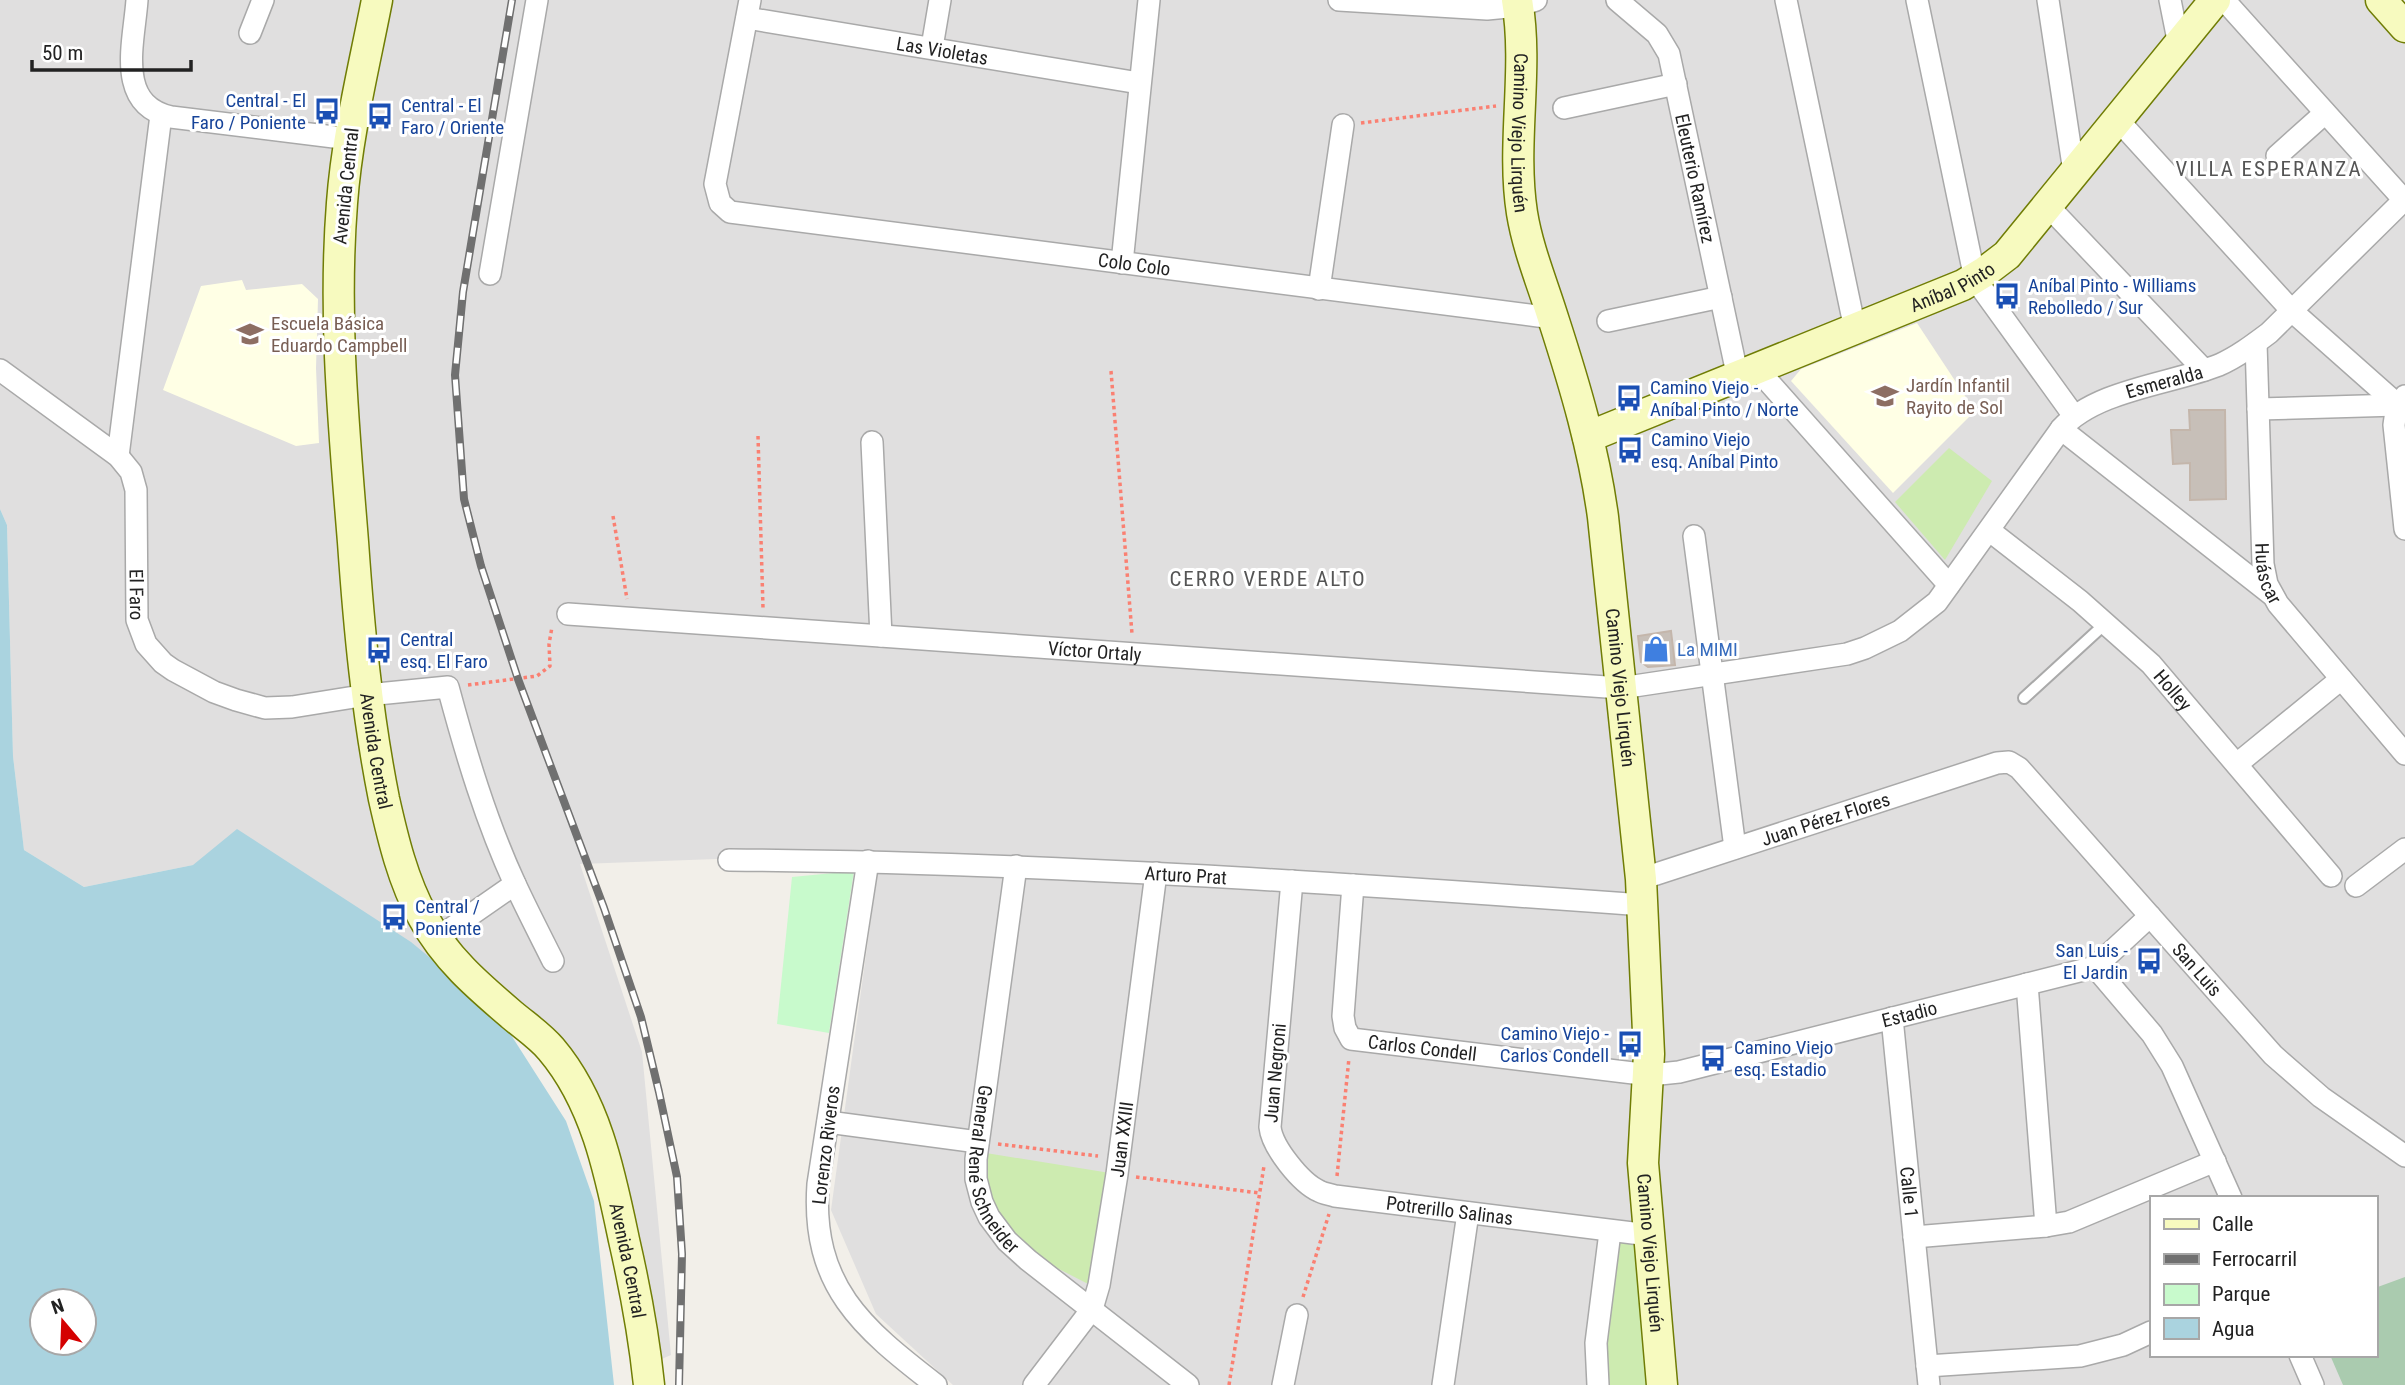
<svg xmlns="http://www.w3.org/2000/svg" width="2405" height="1385" font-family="'Roboto Condensed',sans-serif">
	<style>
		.residential { fill: #e0dfdf; fill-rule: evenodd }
		.education { fill: #ffffe5 }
		.grass { fill: #cdebb0 }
		.cemetery { fill: #aacbaf }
		.park { fill: #c8facc }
		.water { fill: #aad3df; fill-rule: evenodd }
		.building { fill: #c7bfb8; stroke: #c4b6ab; stroke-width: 2 }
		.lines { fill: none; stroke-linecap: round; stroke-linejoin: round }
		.lane-casing { stroke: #a9a9a9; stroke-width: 14 }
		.street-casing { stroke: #a9a9a9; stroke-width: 24 }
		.secondary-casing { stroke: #707d05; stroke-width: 33 }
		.path { stroke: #fa8072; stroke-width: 3.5; stroke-dasharray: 3.5 3.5; stroke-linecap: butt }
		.lane { stroke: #fff; stroke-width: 10 }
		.street { stroke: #fff; stroke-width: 21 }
		.secondary { stroke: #f7fabf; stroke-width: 30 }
		.rail-casing { stroke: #707070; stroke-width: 8 }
		.rail { stroke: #fff; stroke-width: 5; stroke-dasharray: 16; stroke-linecap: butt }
		.labels { text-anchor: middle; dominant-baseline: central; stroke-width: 6; stroke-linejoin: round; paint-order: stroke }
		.street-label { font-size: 19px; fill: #222; stroke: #fff }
		.transit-label { font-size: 19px; fill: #164399; stroke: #fff; text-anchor: start }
		.education-label { font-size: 19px; fill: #785e54; stroke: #fff; text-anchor: start }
		.shop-label { font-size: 19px; fill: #366cbe; stroke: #fff; text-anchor: start }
		.neighbourhood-label { font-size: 21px; letter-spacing: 2px; fill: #555; stroke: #fff }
	</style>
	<rect width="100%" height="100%" fill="#f2efe9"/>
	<path class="residential" d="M0 0H2366L2405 41V1385H953L876 1314 831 1210 880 853 580 864 642 1052 671 1355 657 1361 559 1043 193 865 84 887 24 850 13 756 7 525 0 509ZM2151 1198H2375V1355H2151Z"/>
	<g class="education">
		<polygon points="242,280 246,290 302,284 318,299 316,368 319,443 296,446 163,390 201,286"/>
		<polygon points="1917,323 1975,411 1893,493 1791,381 1801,369"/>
	</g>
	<g class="grass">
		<polygon points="1949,448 1992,481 1945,560 1895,502"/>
		<polygon points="986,1153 1110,1173 1092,1286 1022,1250 990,1210 985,1180"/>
		<polygon points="1615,1242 1634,1242 1647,1385 1604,1385"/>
	</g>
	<polygon class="cemetery" points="2405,1277 2405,1385 2343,1385 2330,1355 2375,1355 2375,1288"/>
	<polygon class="park" points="854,871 829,1033 777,1024 792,877"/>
	<path class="water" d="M0 509 7 525 13 756 24 850 84 887 193 865 237 829 411 942 497 1013 566 1121 594 1201 614 1385H0ZM42 1301H84V1343H42Z"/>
	<g class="building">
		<polygon points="2189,410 2225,410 2226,499 2190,500 2190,463 2173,464 2171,430 2190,430"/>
		<polygon points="1671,631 1675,665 1648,667 1641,662 1638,636"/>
	</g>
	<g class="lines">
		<g class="lane-casing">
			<polyline id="lane" points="2024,698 2106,623"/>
		</g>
		<g class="street-casing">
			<g id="street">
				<path d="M137 0C134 43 115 104 171 117L350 139"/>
				<path id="s1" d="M750 0 715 184 720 203 730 212 1553 318"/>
				<polyline points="1339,0 1487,9 1518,6 1536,0"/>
				<path id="s2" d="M1617 0 1657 34 1669 54 1738 378"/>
				<polyline points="1786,0 1855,329"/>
				<polyline points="1917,0 1975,279 2074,416"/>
				<polyline points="2048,0 2074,172"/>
				<polyline points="2170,0 2179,45"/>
				<polyline points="2224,0 2404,200"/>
				<path id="s3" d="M747 18 1139 83"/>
				<polyline points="250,33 263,0"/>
				<polyline points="932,47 940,0"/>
				<polyline points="1564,108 1676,84"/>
				<polyline points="2117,119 2292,311 2398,405"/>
				<polyline points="2277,156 2325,113"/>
				<polyline points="2047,205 2204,370"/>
				<polyline points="1122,263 1149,0"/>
				<polyline points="490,274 537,0"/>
				<polyline points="1319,289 1343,125"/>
				<polyline points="1608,321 1721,297"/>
				<path id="s4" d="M2256 343 2263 564 2267 584 2278 604 2405 754"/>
				<path id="s5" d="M0 370 118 456 131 472 136 490 137 620 146 644 163 663 173 670 214 692 236 700 265 708 292 707 367 695 448 687C466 754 486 821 515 884 527 910 540 935 553 961"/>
				<polyline points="1758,370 1949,585"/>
				<polyline points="2405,396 2396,411 2394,425 2405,529"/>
				<polyline points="2258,409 2398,405"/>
				<polyline points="2061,429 2271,594"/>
				<polyline points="872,442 881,636"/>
				<polyline points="118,456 161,115"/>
				<path id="s6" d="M1990 531 2080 601 2151 664 2331 876"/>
				<polyline points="1694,536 1735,848"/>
				<path id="s7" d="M568 614 1621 688 1847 654 1865 648 1900 631 1937 602 2061 429C2095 390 2171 384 2219 365 2237 357 2253 345 2269 333L2405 199"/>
				<polyline points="2237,764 2341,679"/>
				<path id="s8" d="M729 860C1034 862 1338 883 1643 905"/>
				<path d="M868 861 818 1184C811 1286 862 1328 936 1385"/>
				<path id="s9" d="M1016 866 976 1159V1179L982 1202 989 1217 1007 1241 1028 1260 1188 1385"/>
				<path id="s10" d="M1641 879 1997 763 2009 762 2019 768 2273 1055 2321 1097 2405 1156"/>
				<path id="s11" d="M1292 881 1270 1127C1272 1147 1301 1183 1319 1191 1324 1194 1330 1194 1335 1196L1649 1235"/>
				<path id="s12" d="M1353 885 1343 1016 1345 1028 1351 1039 1650 1075 1679 1072 2095 967 2150 916"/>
				<polyline points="2356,886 2405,849"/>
				<polyline points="436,939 515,884"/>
				<polyline points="2095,967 2152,1034 2172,1066 2231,1198"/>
				<polyline points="2027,984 2046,1226"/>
				<path id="s13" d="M1892 1018 1929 1385"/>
				<polyline points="828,1122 978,1142"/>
				<polyline points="1914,1237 2046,1226 2069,1222 2215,1161"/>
				<polyline points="2300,1355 2313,1385"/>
				<polyline points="1927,1366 2080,1356 2123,1345 2151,1332"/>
				<path id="s14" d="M1034 1385 1092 1309 1099 1285 1117 1174 1156 873"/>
				<polyline points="1283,1385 1297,1315"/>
				<polyline points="1443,1385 1468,1213"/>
				<polyline points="1598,1385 1596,1343 1610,1232"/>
			</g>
		</g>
		<g class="secondary-casing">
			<g id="secondary">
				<path id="s15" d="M377 0C364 67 347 135 342 203 333 317 344 429 353 542 359 628 367 714 384 799 393 839 403 881 423 917 445 958 478 986 512 1015 525 1026 540 1036 551 1049 596 1102 610 1173 624 1240 635 1288 644 1336 649 1385"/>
				<path id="s16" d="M1517 0C1529 70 1511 143 1522 213 1528 250 1543 285 1554 321 1575 386 1594 450 1603 517L1641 879 1649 1054 1643 1163 1662 1385"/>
				<polyline points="2381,0 2405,27"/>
				<path id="s17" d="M1588 437 1963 285 1986 271 2007 255 2215 0"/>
			</g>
		</g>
		<g class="path">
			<polyline points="1361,123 1496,106"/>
			<polyline points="1111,371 1132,634"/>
			<polyline points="758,436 763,608"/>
			<polyline points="613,516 627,599"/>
			<polyline points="468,685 537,676 550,666 549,644 552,627"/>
			<polyline points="998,1144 1098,1156"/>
			<polyline points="1337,1176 1349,1058"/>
			<polyline points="1136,1177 1259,1193"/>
			<polyline points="1303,1297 1329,1214"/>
			<polyline points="1229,1385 1264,1166"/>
		</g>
		<use href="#lane" class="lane"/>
		<use href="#street" class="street"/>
		<use href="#secondary" class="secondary"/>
		<g class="rail-casing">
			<polyline id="rail" points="512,0 463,292 455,375 464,499 481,566 518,679 604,908 641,1017 659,1092 677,1177 682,1254 679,1385"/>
		</g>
		<use href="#rail" class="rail"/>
	</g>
	<defs>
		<g id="bus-bare" transform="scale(2.1)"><path d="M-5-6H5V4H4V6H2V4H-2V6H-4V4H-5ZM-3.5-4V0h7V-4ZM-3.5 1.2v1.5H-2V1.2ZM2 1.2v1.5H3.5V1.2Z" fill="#1a4fb4" stroke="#fff" stroke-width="2.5" paint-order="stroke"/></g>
		<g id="school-bare" transform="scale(2.1)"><path d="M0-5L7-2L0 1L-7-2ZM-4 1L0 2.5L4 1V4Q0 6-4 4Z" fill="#8d6e63" stroke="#fff" stroke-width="2.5" paint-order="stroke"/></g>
		<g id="shop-bare" transform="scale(2.1)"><path d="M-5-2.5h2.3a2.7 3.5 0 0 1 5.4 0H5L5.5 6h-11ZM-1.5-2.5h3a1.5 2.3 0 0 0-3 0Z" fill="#3f7fe0" stroke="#fff" stroke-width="2.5" paint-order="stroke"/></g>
	</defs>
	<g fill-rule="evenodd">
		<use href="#bus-bare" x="327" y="111"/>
		<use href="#bus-bare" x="380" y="116"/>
		<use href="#bus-bare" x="2007" y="296"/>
		<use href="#school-bare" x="250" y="334"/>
		<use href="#school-bare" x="1885" y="396"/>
		<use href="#bus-bare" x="1629" y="398"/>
		<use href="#bus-bare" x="1630" y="450"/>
		<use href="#shop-bare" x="1656" y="649"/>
		<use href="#bus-bare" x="379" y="650"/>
		<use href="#bus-bare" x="394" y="917"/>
		<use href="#bus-bare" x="2149" y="961"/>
		<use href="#bus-bare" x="1630" y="1044"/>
		<use href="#bus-bare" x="1713" y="1058"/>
	</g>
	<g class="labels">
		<g class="street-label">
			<text stroke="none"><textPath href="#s3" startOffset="198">Las Violetas</textPath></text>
			<text stroke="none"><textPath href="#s16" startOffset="133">Camino Viejo Lirquén</textPath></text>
			<text stroke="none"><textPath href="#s2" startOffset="203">Eleuterio Ramírez</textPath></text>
			<text transform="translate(346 186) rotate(-84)">Avenida Central</text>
			<text stroke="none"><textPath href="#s1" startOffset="628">Colo Colo</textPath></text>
			<text stroke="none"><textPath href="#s17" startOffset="394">Aníbal Pinto</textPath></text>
			<text stroke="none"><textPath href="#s7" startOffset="1717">Esmeralda</textPath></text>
			<text stroke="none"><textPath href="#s4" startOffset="231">Huáscar</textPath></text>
			<text stroke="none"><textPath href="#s5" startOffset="290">El Faro</textPath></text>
			<text stroke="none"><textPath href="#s7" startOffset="528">Víctor Ortaly</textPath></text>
			<text stroke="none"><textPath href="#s16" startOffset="700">Camino Viejo Lirquén</textPath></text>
			<text stroke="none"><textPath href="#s6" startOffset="243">Holley</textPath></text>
			<text stroke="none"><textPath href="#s15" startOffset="756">Avenida Central</textPath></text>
			<text stroke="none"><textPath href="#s10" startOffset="194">Juan Pérez Flores</textPath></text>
			<text stroke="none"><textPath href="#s8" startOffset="457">Arturo Prat</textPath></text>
			<text stroke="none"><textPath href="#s10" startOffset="667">San Luis</textPath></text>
			<text stroke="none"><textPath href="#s12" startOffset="724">Estadio</textPath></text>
			<text stroke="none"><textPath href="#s12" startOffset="228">Carlos Condell</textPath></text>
			<text transform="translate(1275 1073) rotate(-85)">Juan Negroni</text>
			<text stroke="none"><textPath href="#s14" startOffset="268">Juan XXIII</textPath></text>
			<text transform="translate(826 1145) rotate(-83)">Lorenzo Riveros</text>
			<text stroke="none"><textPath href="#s9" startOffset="310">General René Schneider</textPath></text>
			<text stroke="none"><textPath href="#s13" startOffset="175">Calle 1</textPath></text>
			<text stroke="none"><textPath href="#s11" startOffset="462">Potrerillo Salinas</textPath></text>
			<text stroke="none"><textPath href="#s16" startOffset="1267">Camino Viejo Lirquén</textPath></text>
			<text stroke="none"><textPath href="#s15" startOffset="1342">Avenida Central</textPath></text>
		</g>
		<g class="transit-label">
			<text x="306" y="100" text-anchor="end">Central - El<tspan x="306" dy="22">Faro / Poniente</tspan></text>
			<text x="401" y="105">Central - El<tspan x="401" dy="22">Faro / Oriente</tspan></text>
			<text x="2028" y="285">Aníbal Pinto - Williams<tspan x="2028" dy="22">Rebolledo / Sur</tspan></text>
			<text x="1650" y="387">Camino Viejo -<tspan x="1650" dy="22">Aníbal Pinto / Norte</tspan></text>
			<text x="1651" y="439">Camino Viejo<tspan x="1651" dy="22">esq. Aníbal Pinto</tspan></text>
			<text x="400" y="639">Central<tspan x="400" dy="22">esq. El Faro</tspan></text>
			<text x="415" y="906">Central /<tspan x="415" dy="22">Poniente</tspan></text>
			<text x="2128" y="950" text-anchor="end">San Luis -<tspan x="2128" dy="22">El Jardin</tspan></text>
			<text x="1609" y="1033" text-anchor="end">Camino Viejo -<tspan x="1609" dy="22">Carlos Condell</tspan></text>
			<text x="1734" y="1047">Camino Viejo<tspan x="1734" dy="22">esq. Estadio</tspan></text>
		</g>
		<g class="education-label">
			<text x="271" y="323">Escuela Básica<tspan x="271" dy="22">Eduardo Campbell</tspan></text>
			<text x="1906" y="385">Jardín Infantil<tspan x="1906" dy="22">Rayito de Sol</tspan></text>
		</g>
		<g class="shop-label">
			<text x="1677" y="649">La MIMI</text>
		</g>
		<g class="neighbourhood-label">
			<text x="2269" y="169">VILLA ESPERANZA</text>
			<text x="1268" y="579">CERRO VERDE ALTO</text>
		</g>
	</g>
	<rect x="2150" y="1196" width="228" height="161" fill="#ffffff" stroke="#a7a7a7" stroke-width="2"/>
	<rect x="2164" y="1219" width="35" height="10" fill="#f7fabf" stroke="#a7a7a7" stroke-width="2"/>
	<text x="2212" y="1231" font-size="21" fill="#222222">Calle</text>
	<rect x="2164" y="1254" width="35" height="10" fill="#707070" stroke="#a7a7a7" stroke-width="2"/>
	<text x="2212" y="1266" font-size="21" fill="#222222">Ferrocarril</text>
	<rect x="2164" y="1284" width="35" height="21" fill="#c8facc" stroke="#a7a7a7" stroke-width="2"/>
	<text x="2212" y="1301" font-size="21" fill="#222222">Parque</text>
	<rect x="2164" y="1318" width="35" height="21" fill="#aad3df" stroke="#a7a7a7" stroke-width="2"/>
	<text x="2212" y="1336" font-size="21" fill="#222222">Agua</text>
	<g transform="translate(63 1322) rotate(341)"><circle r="33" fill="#ffffff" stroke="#a7a7a7" stroke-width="2"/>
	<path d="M0-5L12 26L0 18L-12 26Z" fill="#d40000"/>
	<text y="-10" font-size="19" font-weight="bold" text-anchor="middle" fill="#222222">N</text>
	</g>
	<path d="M32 60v10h159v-10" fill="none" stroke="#222222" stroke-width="3.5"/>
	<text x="42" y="60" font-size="21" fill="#222222" stroke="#ffffff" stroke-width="5" paint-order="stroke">50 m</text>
</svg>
